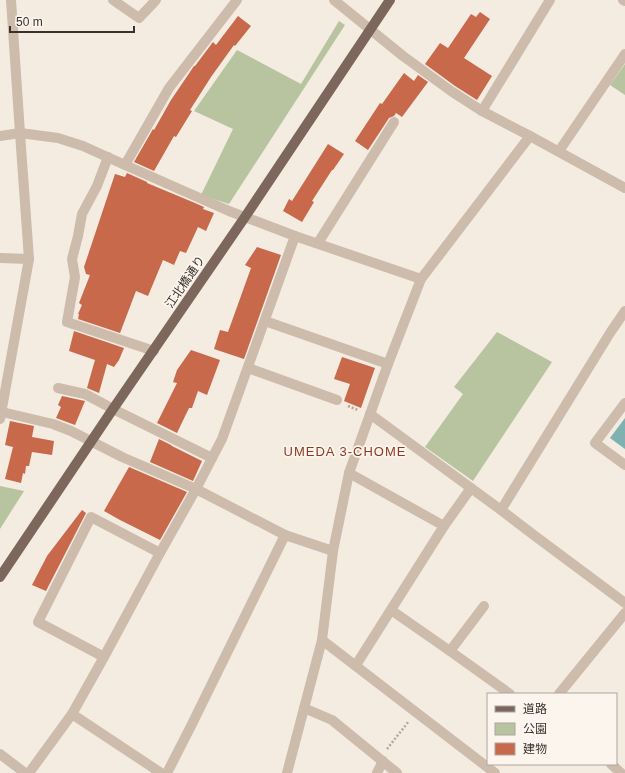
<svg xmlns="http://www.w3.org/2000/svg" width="625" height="773" font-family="Arial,'Noto Sans JP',sans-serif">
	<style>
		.green { fill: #b8c4a0 }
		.water { fill: #7fb0b2 }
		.building { fill: #c8694b }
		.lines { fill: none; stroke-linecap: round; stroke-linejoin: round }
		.path { stroke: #b9a596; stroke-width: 2.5; stroke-dasharray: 2 2; stroke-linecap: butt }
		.minor { stroke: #cdbbac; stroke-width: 10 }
		.major { stroke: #7d675c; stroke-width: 10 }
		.labels { text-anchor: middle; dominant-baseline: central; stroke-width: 3.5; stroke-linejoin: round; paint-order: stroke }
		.street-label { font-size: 12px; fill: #3b302b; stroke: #fbf5ee }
		.neighbourhood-label { font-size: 13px; letter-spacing: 1px; fill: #8c3b22; stroke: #fbf5ee }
	</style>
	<rect width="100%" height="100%" fill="#f4ebe1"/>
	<g class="green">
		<polygon points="339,21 345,25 229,204 201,195 233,129 194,111 237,50 301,84"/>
		<polygon points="625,64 625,95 610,85"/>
		<polygon points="497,332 552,362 473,481 425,447 463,394 454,387"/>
		<polygon points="0,486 24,491 0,529"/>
	</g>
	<polygon class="water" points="625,418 625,449 610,438"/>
	<g class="building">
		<polygon points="480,12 490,19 464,58 492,76 477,100 455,86 425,64 440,43 448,48 471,14 476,17"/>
		<polygon points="238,16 251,26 235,46 234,45 211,77 190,110 192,111 176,137 174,136 154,171 134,162 153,129 154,130 171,100 192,69 194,66 195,66 213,42 216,45"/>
		<polygon points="404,73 414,81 418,75 428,82 402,117 396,113 394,116 389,118 368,150 355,141 380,103 382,104"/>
		<polygon points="328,144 344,154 333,170 332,170 312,201 314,202 302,222 283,211 289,199 292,201"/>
		<polygon points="127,173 147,182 147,183 195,203 204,207 203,209 214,213 206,231 198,227 186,253 180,251 174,265 163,260 148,296 136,291 120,333 78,319 79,314 78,314 82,305 79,303 90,275 86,274 84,267 115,174 125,177"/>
		<polygon points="257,247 281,255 244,359 214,349 220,330 228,332 251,268 245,265"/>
		<polygon points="74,331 124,348 119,360 114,367 107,364 99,393 87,388 95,360 69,351"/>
		<polygon points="191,350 220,360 207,395 198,391 192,408 189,408 177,433 157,423 177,383 173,382 177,370"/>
		<polygon points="342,357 375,368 361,408 344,401 350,384 334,379"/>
		<polygon points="62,396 85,401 75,425 56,418 61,407 58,405"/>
		<polygon points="10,421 34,426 32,437 54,441 52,455 32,452 29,466 26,466 25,474 23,473 21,483 5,479 13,447 5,445"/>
		<polygon points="159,439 171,445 172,446 202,461 193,481 150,462"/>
		<polygon points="129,467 187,492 160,540 120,520 104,511"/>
		<polygon points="82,510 86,513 46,591 32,585 47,556"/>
	</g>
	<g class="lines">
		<g class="path">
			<polyline points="348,406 358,410"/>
			<polyline points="387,749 409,721"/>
		</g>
		<g class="minor">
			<polyline points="113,0 139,18 156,0"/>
			<polyline points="334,0 403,56 451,91 482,111 530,136 625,188"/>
			<polyline points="623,0 625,1"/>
			<polyline points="482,111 550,0"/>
			<polyline points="0,136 20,133 58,138 83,146 125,165 229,211 295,236 421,279"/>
			<polyline points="559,151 625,54"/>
			<polyline points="108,157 97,186 82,214 78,236 72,259 75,277 67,322 154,351"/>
			<polyline points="125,165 169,88 237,0"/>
			<polyline points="318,243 394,122"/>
			<polyline points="0,258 29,259"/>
			<polyline points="265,321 388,364"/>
			<polyline points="248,368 337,400"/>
			<polyline points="58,388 85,394 113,409 212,458"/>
			<polyline points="625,403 595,443 625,465"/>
			<polyline points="2,412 53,424 71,431 122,457 196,489 285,535 333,551"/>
			<polyline points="370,414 501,510 535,536 625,603"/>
			<polyline points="0,419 29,259 20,133 11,0"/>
			<polyline points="349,473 444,526"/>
			<polyline points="501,510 610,333 625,311"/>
			<polyline points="391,610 450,651 510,694"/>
			<polyline points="322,640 495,773"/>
			<polyline points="450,651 484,606"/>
			<polyline points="104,657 38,622 91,517 160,553"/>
			<polyline points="356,665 444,526 471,488"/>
			<polyline points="559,694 625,613"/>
			<polyline points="304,708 332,720 397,773"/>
			<polyline points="72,714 161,773"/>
			<polyline points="0,754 25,773"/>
			<polyline points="611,764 621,773"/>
			<polyline points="29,773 72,714 104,657 160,553 196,489 222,439 295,236"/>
			<polyline points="167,773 191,726 285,535"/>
			<polyline points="287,773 322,640 333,551 349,473 388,364 421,279 530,136"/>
			<polyline points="377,773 383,761"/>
		</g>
		<polyline class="major" points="0,577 113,409 245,217 390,0"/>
	</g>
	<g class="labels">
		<g class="street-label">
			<text transform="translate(185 282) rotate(-56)">江北橋通り</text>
		</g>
		<g class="neighbourhood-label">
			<text x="345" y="451">UMEDA 3-CHOME</text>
		</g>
	</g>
	<rect x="487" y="693" width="130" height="72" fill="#fbf5ee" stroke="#aea6a0"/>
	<rect x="495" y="706" width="20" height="6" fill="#7d675c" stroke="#aea6a0"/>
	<text x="523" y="713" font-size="12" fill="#3b302b">道路</text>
	<rect x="495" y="723" width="20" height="12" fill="#b8c4a0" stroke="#aea6a0"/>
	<text x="523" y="733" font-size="12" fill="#3b302b">公園</text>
	<rect x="495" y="743" width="20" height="12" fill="#c8694b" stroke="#aea6a0"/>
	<text x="523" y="753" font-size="12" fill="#3b302b">建物</text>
	<path d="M10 26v6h124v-6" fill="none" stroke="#3b302b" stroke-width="2"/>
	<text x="16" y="26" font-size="12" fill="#3b302b" stroke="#fbf5ee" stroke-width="3" paint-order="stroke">50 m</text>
</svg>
